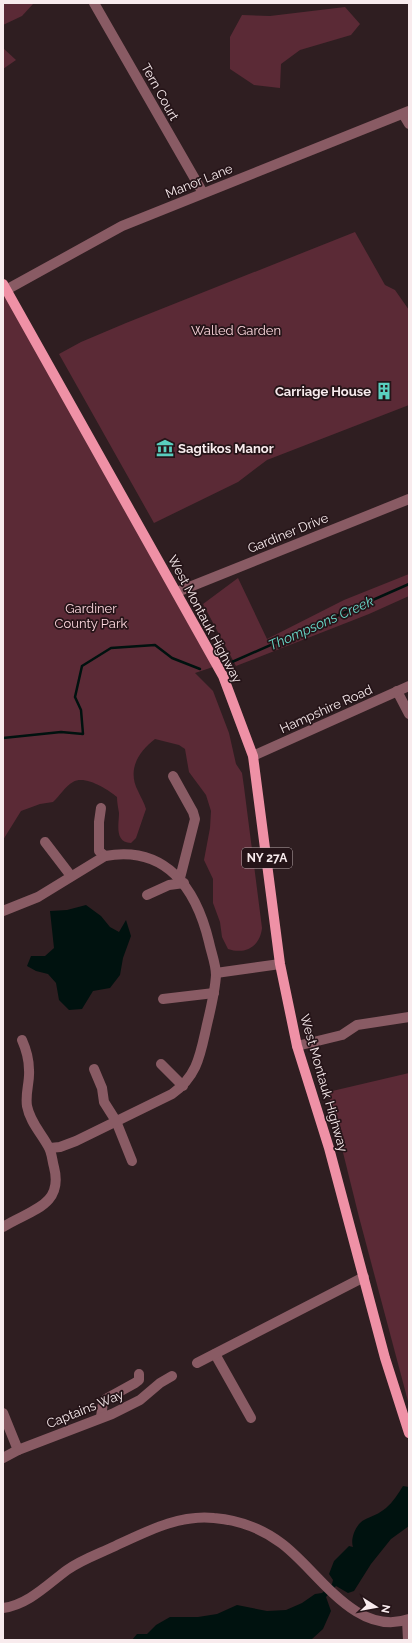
<svg xmlns="http://www.w3.org/2000/svg" width="412" height="1643" font-family="Raleway,sans-serif">
	<style>
		.green { fill: #5b2a36 }
		.water { fill: #00120f }
		.lines { fill: none; stroke-linecap: round; stroke-linejoin: round }
		.stream { stroke: #00120f; stroke-width: 2.5 }
		.minor { stroke: #895b64; stroke-width: 10 }
		.major { stroke: #ef91a6; stroke-width: 10 }
		.labels { text-anchor: middle; dominant-baseline: central; stroke-width: 3.5; stroke-linejoin: round; paint-order: stroke }
		.shield { fill: #251418; stroke: #b9aaad; stroke-width: 1 }
		.shield-label { font-size: 12px; font-weight: bold; fill: #f8ebed }
		.street-label { font-size: 13px; fill: #f8ebed; stroke: #251418 }
		.park-label { font-size: 13px; fill: #fbd5dc; stroke: #251418 }
		.poi-label { font-size: 13px; font-weight: bold; fill: #f8ebed; stroke: #251418; text-anchor: end }
		.water-label { font-size: 14px; font-style: italic; fill: #69d9ca; stroke: #251418 }
	</style>
	<rect width="100%" height="100%" fill="#2f1e21"/>
	<g class="green">
		<polygon points="3,3 33,3 33,4 22,16 3,25"/>
		<polygon points="345,7 360,24 351,35 300,50 281,64 280,88 254,85 230,69 230,37 242,15 270,16"/>
		<polygon points="3,48 16,60 3,69"/>
		<polygon points="355,232 385,285 395,290 409,310 409,405 267,460 238,482 154,523 59,354 81,342 126,323"/>
		<path d="M3 284 219 665 195 673 213 691 229 733 236 764 242 773 244 787 262 928C260 946 246 955 228 949L222 937 220 922 213 903V879L204 860 210 828 211 811 206 795 189 772 185 749 179 745 155 739C138 752 127 770 138 791 141 798 144 802 146 809L136 838 131 843C114 842 119 824 119 813 118 807 117 802 117 797 107 789 85 775 73 782 64 787 60 796 53 802L40 804 21 811 3 840Z"/>
		<polygon points="409,574 409,596 369,614 236,666 203,604 238,578 267,639 344,600"/>
		<polygon points="409,1073 409,1405 359,1217 328,1092"/>
	</g>
	<g class="water">
		<polygon points="86,905 101,916 110,927 119,932 126,920 131,936 123,958 120,975 110,988 93,991 82,1009 69,1010 59,1000 56,983 48,974 36,971 27,966 31,956 45,956 54,948 50,911 67,910"/>
		<path d="M403 1486 409 1487V1526L391 1539 371 1564 354 1591 348 1593 336 1586 326 1597 331 1611 323 1629 311 1640H132L137 1634H147L156 1625 170 1617H198L217 1614 237 1605 267 1611 286 1610 302 1603 315 1594 322 1593 332 1584 333 1580 329 1574 334 1561 349 1546 353 1547C350 1539 356 1524 364 1520 372 1516 379 1514 386 1508 393 1502 398 1494 403 1486Z"/>
	</g>
	<g class="lines">
		<g class="stream">
			<polyline points="232,662 409,584"/>
			<polyline points="3,738 61,732 83,734 81,710 75,697 82,666 111,648 155,645 172,658 200,669"/>
		</g>
		<g class="minor">
			<polyline points="94,3 203,193"/>
			<polyline points="403,114 409,124"/>
			<polyline points="6,290 122,226 409,111"/>
			<polyline points="177,592 409,499"/>
			<polyline points="397,691 409,714"/>
			<polyline points="253,756 409,686"/>
			<polyline points="173,776 193,812 195,819 180,878"/>
			<polyline points="101,808 99,822 99,851 105,856"/>
			<polyline points="45,842 71,876"/>
			<polyline points="147,895 169,885 184,883"/>
			<path d="M3 911 38 897 105 856C166 845 196 888 209 942 211 952 216 964 216 975 215 993 210 1011 206 1029 200 1056 197 1076 172 1094L76 1141 60 1147 50 1148"/>
			<polyline points="216,973 280,964"/>
			<polyline points="163,999 214,993"/>
			<polyline points="297,1046 342,1035 357,1025 409,1017"/>
			<polyline points="161,1064 183,1086"/>
			<polyline points="94,1069 102,1088 104,1102 116,1121 132,1161"/>
			<path d="M3 1227C30 1210 64 1206 54 1167 52 1160 52 1152 48 1146 41 1133 30 1122 27 1106 25 1093 30 1082 29 1070 29 1059 26 1049 22 1040"/>
			<polyline points="215,1354 251,1418"/>
			<polyline points="197,1363 364,1277"/>
			<polyline points="3,1413 18,1450"/>
			<polyline points="101,1417 103,1403 106,1399 135,1383 139,1380 139,1374"/>
			<polyline points="3,1458 18,1450 112,1414 140,1400 160,1383 172,1376"/>
			<path d="M3 1608C28 1605 48 1584 67 1570 81 1560 98 1554 113 1547 144 1533 178 1514 214 1518 238 1520 261 1528 281 1543 317 1569 355 1638 409 1619"/>
			<polyline points="407,1620 408,1640"/>
		</g>
		<polyline class="major" points="3,284 223,676 253,756 280,964 297,1046 329,1148 385,1358 409,1433"/>
	</g>
	<defs>
		<g id="building-bare" transform="scale(1.38)"><path d="M-4-6H4V6H1V3H-1V6H-4ZM-2.5-4.3h1.7v1.8h-1.7ZM.8-4.3h1.7v1.8H.8ZM-2.5-1h1.7V.8h-1.7ZM.8-1h1.7V.8H.8Z" fill="#59cebe" stroke="#251418" stroke-width="2.5" paint-order="stroke"/></g>
		<g id="museum-bare" transform="scale(1.38)"><path d="M0-6L6-3V-2H-6V-3ZM-5-1h2V3h-2ZM-1-1h2V3h-2ZM3-1h2V3H3ZM-6 4H6V6H-6Z" fill="#59cebe" stroke="#251418" stroke-width="2.5" paint-order="stroke"/></g>
	</defs>
	<g fill-rule="evenodd">
		<use href="#building-bare" x="384" y="391"/>
		<use href="#museum-bare" x="165" y="448"/>
	</g>
	<g class="labels">
		<rect class="shield" x="242" y="848" width="50" height="20" rx="3"/>
		<g class="shield-label">
			<text x="267" y="858">NY 27A</text>
		</g>
		<g class="street-label">
			<text transform="translate(160 92) rotate(61)">Tern Court</text>
			<text transform="translate(199 181) rotate(-22)">Manor Lane</text>
			<text transform="translate(288 533) rotate(-22)">Gardiner Drive</text>
			<text transform="translate(205 619) rotate(62)">West Montauk Highway</text>
			<text transform="translate(326 709) rotate(-24)">Hampshire Road</text>
			<text transform="translate(324 1083) rotate(74)">West Montauk Highway</text>
			<text transform="translate(85 1409) rotate(-22)">Captains Way</text>
		</g>
		<g class="park-label">
			<text x="236" y="330">Walled Garden</text>
			<text x="91" y="608">Gardiner<tspan x="91" dy="15">County Park</tspan></text>
		</g>
		<g class="poi-label">
			<text x="371" y="391">Carriage House</text>
			<text x="178" y="448" text-anchor="start">Sagtikos Manor</text>
		</g>
		<g class="water-label">
			<text transform="translate(321 623) rotate(-24)">Thompsons Creek</text>
		</g>
	</g>
	<rect width="412" height="1643" fill="none" stroke="#f8ebed" stroke-width="8"/>
	<g transform="translate(376 1607) rotate(101)" stroke="#251418" stroke-width="3" paint-order="stroke">
	<path d="M0-3L7 15L0 10L-7 15Z" fill="#f8ebed"/>
	<text y="-6" font-size="11" font-weight="bold" text-anchor="middle" fill="#f8ebed">N</text>
	</g>
</svg>
